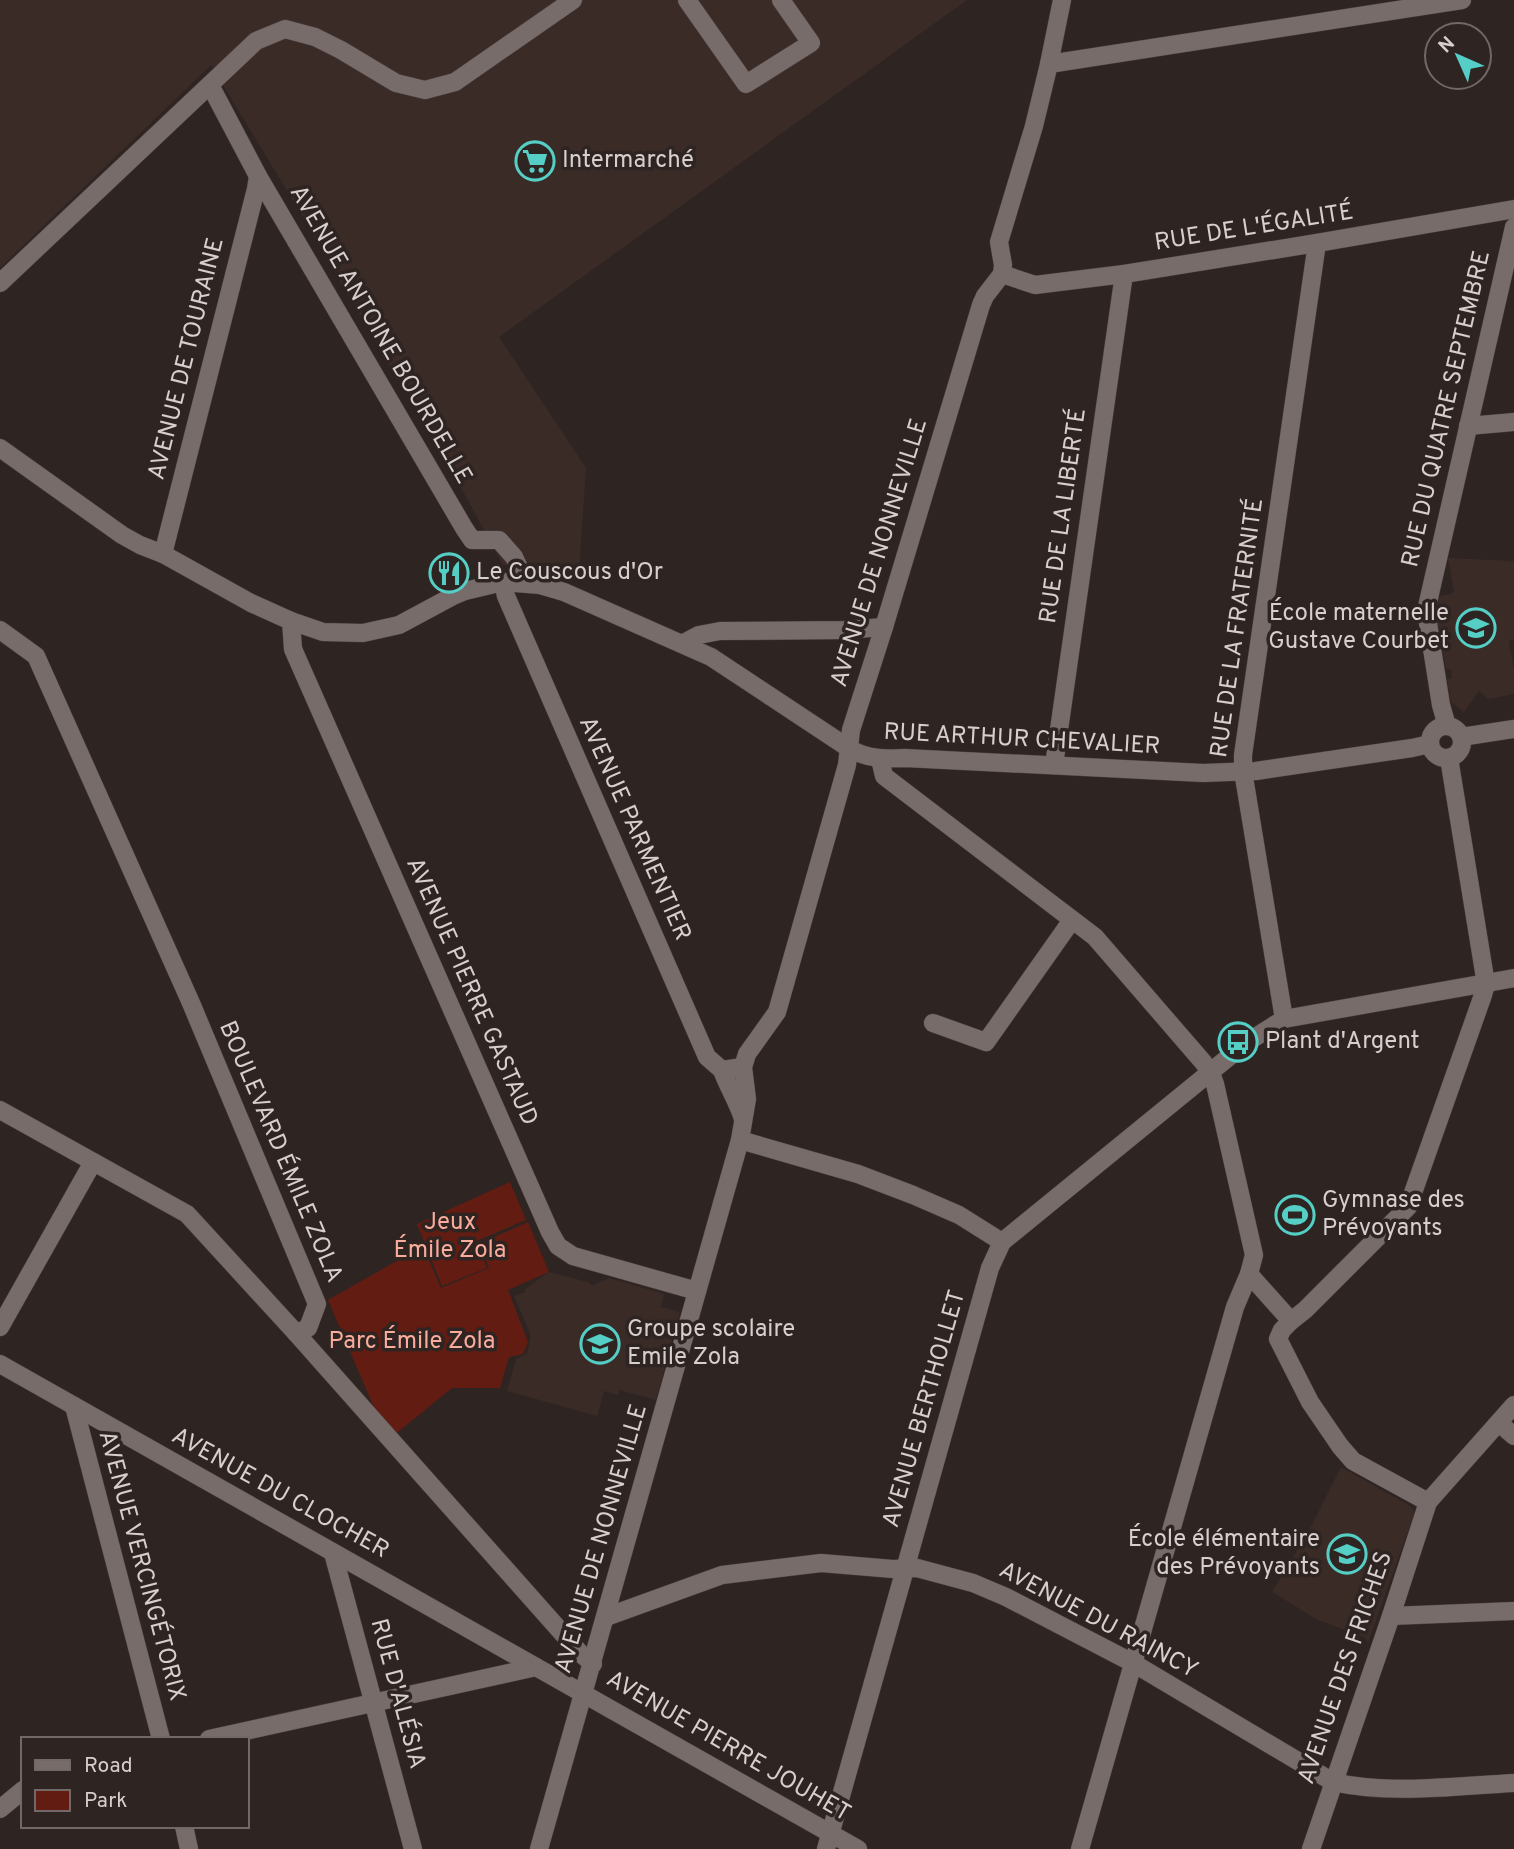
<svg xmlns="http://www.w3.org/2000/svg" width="1514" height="1849" font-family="Overpass,sans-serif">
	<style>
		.built { fill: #3b2b27 }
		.green { fill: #631c12 }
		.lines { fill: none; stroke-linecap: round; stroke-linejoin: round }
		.minor-casing { stroke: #483f3e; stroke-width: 19 }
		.tertiary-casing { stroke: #483f3e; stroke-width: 19 }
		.minor { stroke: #786c6a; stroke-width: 18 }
		.tertiary { stroke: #786c6a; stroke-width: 18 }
		.labels { text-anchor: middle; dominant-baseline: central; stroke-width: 7; stroke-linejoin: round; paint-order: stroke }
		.poi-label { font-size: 24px; fill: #d6cfce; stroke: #2e2422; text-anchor: start }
		.street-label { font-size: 24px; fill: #d6cfce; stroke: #2e2422 }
		.park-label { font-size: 24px; fill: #f9ab9c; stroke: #2e2422 }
	</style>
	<rect width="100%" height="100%" fill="#2e2422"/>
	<g class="built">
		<polygon points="0,0 967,0 499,337 586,468 579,572 539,566 503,565 465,495 299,211 211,65 0,268"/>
		<polygon points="1448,558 1514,561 1514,639 1509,641 1514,670 1514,694 1489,699 1479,691 1464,712 1451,702 1447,680 1452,677 1451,670 1446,669 1436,616 1439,596 1452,594 1454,592"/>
		<polygon points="549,1272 573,1278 590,1283 592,1286 609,1278 664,1294 661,1307 680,1312 656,1400 620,1390 618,1395 604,1391 597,1416 507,1391 516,1359 527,1354 531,1336 514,1296 525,1292 524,1290"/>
		<polygon points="1341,1467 1410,1506 1413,1510 1414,1514 1368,1643 1366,1638 1318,1620 1272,1592 1313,1523"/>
	</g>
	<g class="green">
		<polygon points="510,1182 526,1220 477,1241 487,1268 442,1286 417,1224"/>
		<polygon points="528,1222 549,1272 508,1290 528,1342 523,1354 509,1357 500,1388 452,1388 393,1436 378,1417 328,1300 423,1246 441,1288 489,1268 480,1243"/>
	</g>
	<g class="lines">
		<g class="minor-casing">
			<g id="minor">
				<polyline points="687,0 746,84 811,43 781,0"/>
				<polyline points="1049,64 1462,0"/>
				<polyline points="210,85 258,176 464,528 472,540 499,540 514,557 526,583"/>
				<polyline points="1002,274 1035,285 1124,274 1317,243 1514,209"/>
				<polyline points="1468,426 1514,422"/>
				<polyline points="163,554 256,189 258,176"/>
				<polyline points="503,582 506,596 707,1057 722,1070 743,1067"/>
				<polyline points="291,621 293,649 550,1232 558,1246 573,1256 697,1291"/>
				<polyline points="0,630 36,656 191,1003 317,1304 308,1328 296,1333 580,1653 593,1664"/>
				<polyline points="1447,726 1441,705 1426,611 1514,227"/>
				<circle cx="1446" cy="742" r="16"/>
				<polyline points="1461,737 1514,729"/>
				<path d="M850 749C868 759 885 759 905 758L1203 773 1256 771 1412 748 1430 744"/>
				<polyline points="880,759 884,776 1095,937 1203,1062 1211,1073 1215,1084 1254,1255 1249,1274 1291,1321 1282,1330 1278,1339 1310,1402 1340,1446 1353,1461 1428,1502"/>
				<polyline points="1054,765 1124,274"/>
				<polyline points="1284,1019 1243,771 1243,755 1317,243"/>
				<polyline points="933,1023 986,1042 1072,920"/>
				<polyline points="0,1110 187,1214 296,1333"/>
				<polyline points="740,1140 858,1174 913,1195 959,1215 1002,1242"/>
				<polyline points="1291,1321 1305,1310 1408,1207 1483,995 1486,984 1449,758"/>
				<polyline points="0,1327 93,1162"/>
				<polyline points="0,1364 858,1849"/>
				<polyline points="74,1406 161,1739"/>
				<polyline points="1499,1423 1514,1436"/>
				<polyline points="333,1553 413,1849"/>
				<polyline points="1391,1616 1514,1611"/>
				<path d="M606 1617 722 1575 821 1563 893 1569 917 1568 973 1583 1006 1597 1133 1663 1333 1782C1390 1795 1456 1786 1514 1783"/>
				<polyline points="209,1739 536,1667"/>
				<polyline points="0,1809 23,1790"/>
				<polyline points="184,1826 189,1849"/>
				<polyline points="826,1849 990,1268 1002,1242 1246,1043 1284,1019 1514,978"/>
				<polyline points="1080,1849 1235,1307 1249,1274"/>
				<polyline points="1311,1849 1391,1616 1428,1502 1514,1405"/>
			</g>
		</g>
		<g class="tertiary-casing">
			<g id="tertiary">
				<polyline points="0,283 256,41 285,29 315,37 341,50 396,83 425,90 455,82 573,0"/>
				<polyline points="0,448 122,535 140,545 163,554 251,603 291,621 323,632 363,633 399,625 453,596 465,591 503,582 540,585 564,592 711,657 850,749"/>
				<polyline points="682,644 699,635 720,631 844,630 884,627"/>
				<path d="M722 1070C728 1087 738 1102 743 1119"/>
				<polyline points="539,1849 740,1140 747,1099 743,1067 747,1054 777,1012 847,765 851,730 884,627 981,305 985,296 1002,274 1003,265 999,242 1034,126 1049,64 1062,0"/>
			</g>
		</g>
		<use href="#minor" class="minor"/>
		<use href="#tertiary" class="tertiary"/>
	</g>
	<defs>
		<g id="supermarket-ring" transform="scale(2.0125)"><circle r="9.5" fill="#2e2422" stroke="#55cec5" stroke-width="1.5"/><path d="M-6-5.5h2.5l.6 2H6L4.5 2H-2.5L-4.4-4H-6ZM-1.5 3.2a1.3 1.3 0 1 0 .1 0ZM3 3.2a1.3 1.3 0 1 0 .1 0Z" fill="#55cec5"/></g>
		<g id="restaurant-ring" transform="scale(2.0125)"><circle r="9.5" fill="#2e2422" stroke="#55cec5" stroke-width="1.5"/><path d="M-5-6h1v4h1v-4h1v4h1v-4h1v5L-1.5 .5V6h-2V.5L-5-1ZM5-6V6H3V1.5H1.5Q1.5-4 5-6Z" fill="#55cec5"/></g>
		<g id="school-ring" transform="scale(2.0125)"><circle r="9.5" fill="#2e2422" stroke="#55cec5" stroke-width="1.5"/><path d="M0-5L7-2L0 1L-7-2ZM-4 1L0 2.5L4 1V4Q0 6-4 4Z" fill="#55cec5"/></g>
		<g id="bus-ring" transform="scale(2.0125)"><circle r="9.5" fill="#2e2422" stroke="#55cec5" stroke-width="1.5"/><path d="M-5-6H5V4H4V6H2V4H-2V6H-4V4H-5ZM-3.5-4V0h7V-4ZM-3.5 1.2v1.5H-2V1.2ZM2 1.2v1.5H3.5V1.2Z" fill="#55cec5"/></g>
		<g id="stadium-ring" transform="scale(2.0125)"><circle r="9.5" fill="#2e2422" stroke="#55cec5" stroke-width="1.5"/><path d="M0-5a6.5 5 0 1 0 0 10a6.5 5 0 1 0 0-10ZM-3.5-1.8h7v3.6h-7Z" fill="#55cec5"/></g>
	</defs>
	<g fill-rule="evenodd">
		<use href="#supermarket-ring" x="535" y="161"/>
		<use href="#restaurant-ring" x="449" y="573"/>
		<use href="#school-ring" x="1476" y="628"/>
		<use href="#bus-ring" x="1238" y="1042"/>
		<use href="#stadium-ring" x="1295" y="1215"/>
		<use href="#school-ring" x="600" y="1344"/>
		<use href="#school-ring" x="1347" y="1554"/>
	</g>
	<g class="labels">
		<g class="poi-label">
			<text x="562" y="161">Intermarché</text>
			<text x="476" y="573">Le Couscous d'Or</text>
			<text x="1449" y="614" text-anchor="end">École maternelle<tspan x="1449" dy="28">Gustave Courbet</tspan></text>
			<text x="1265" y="1042">Plant d'Argent</text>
			<text x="1322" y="1201">Gymnase des<tspan x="1322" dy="28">Prévoyants</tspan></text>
			<text x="627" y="1330">Groupe scolaire<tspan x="627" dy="28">Emile Zola</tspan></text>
			<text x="1320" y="1540" text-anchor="end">École élémentaire<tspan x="1320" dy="28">des Prévoyants</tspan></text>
		</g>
		<g class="street-label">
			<text transform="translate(1254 228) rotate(-9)">RUE DE L'ÉGALITÉ</text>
			<text transform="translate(380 335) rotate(60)">AVENUE ANTOINE BOURDELLE</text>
			<text transform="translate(187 359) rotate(-76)">AVENUE DE TOURAINE</text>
			<text transform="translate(1447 409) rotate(-77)">RUE DU QUATRE SEPTEMBRE</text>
			<text transform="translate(1064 516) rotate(-82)">RUE DE LA LIBERTÉ</text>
			<text transform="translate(880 553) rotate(-73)">AVENUE DE NONNEVILLE</text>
			<text transform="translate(1238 628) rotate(-82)">RUE DE LA FRATERNITÉ</text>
			<text transform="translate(1022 740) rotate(3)">RUE ARTHUR CHEVALIER</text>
			<text transform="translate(634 829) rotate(66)">AVENUE PARMENTIER</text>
			<text transform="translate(471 992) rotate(66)">AVENUE PIERRE GASTAUD</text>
			<text transform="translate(280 1152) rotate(67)">BOULEVARD ÉMILE ZOLA</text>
			<text transform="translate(925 1409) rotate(-74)">AVENUE BERTHOLLET</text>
			<text transform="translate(280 1494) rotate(29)">AVENUE DU CLOCHER</text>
			<text transform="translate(602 1539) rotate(-74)">AVENUE DE NONNEVILLE</text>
			<text transform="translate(141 1566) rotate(75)">AVENUE VERCINGÉTORIX</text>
			<text transform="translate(1098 1621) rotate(28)">AVENUE DU RAINCY</text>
			<text transform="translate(1346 1668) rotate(-71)">AVENUE DES FRICHES</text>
			<text transform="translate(397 1694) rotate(75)">RUE D'ALÉSIA</text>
			<text transform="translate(728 1747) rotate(30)">AVENUE PIERRE JOUHET</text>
		</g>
		<g class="park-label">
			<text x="450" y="1223">Jeux<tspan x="450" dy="28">Émile Zola</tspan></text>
			<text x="412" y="1342">Parc Émile Zola</text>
		</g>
	</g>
	<rect x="21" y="1737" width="228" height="91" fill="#2e2422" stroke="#716867" stroke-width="2"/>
	<rect x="35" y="1760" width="35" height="10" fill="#786c6a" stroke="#716867" stroke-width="2"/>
	<text x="84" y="1772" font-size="21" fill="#d6cfce">Road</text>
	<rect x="35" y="1790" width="35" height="21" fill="#631c12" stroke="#716867" stroke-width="2"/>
	<text x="84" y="1807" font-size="21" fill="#d6cfce">Park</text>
	<g transform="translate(1458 56) rotate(315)"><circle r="33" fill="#2e2422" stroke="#716867" stroke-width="2"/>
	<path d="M0-5L12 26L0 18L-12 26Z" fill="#55cec5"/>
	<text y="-10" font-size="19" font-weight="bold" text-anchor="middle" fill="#d6cfce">N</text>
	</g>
</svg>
